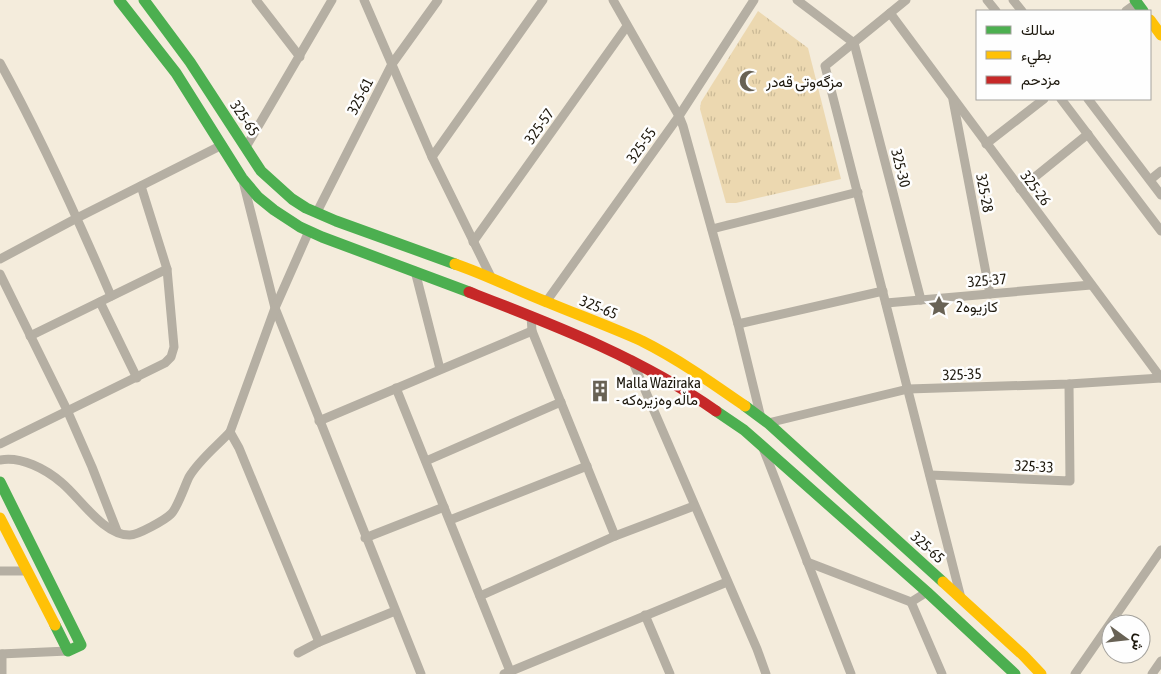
<svg xmlns="http://www.w3.org/2000/svg" width="1161" height="674" font-family="'Asap Condensed',Vazirmatn,sans-serif">
	<style>
		.park { fill: url(#park-tufts) }
		.lines { fill: none; stroke-linecap: round; stroke-linejoin: round }
		.street { stroke: #b5afa3; stroke-width: 9 }
		.fast { stroke: #4caf50; stroke-width: 11 }
		.slow { stroke: #ffc107; stroke-width: 11 }
		.jam { stroke: #c62828; stroke-width: 11 }
		.labels { text-anchor: middle; dominant-baseline: central; stroke-width: 5; stroke-linejoin: round; paint-order: stroke }
		.poi-label { font-size: 15px; fill: #1c170c; stroke: #fefefe; text-anchor: start }
		.street-label { font-size: 15px; fill: #1c170c; stroke: #fefefe }
	</style>
	<defs>
		<pattern id="park-tufts" width="24" height="20" patternUnits="userSpaceOnUse" patternTransform="scale(1.25)"><rect width="24" height="20" fill="#ecd8b0"/><path d="M3 7l-1-3M5 7V3M7 7l1-3M15 17l-1-3M17 17v-4M19 17l1-3" fill="none" stroke="#cab996"/></pattern>
	</defs>
	<rect width="100%" height="100%" fill="#f4ecdc"/>
	<polygon class="park" points="758,11 808,48 841,179 736,203 726,203 700,109 701,102"/>
	<g class="lines">
		<g class="street">
			<polyline points="256,0 300,57"/>
			<polyline points="364,0 432,157 491,277"/>
			<polyline points="613,0 679,116 683,126 738,324 761,418"/>
			<polyline points="797,0 854,43 921,300"/>
			<polyline points="906,0 825,66 961,598"/>
			<polyline points="987,0 996,11"/>
			<polyline points="1013,0 1022,11"/>
			<polyline points="1126,11 1137,3"/>
			<polyline points="890,13 1161,378"/>
			<path d="M0 63C42 139 77 217 111 296"/>
			<polyline points="1061,99 1161,231"/>
			<polyline points="1088,99 1161,195"/>
			<polyline points="953,100 990,294"/>
			<polyline points="986,144 1044,99"/>
			<polyline points="246,147 332,0"/>
			<polyline points="432,157 543,0"/>
			<polyline points="1150,180 1161,171"/>
			<polyline points="243,181 275,308 421,674"/>
			<polyline points="1020,189 1088,134"/>
			<polyline points="317,212 392,64 438,0"/>
			<polyline points="712,229 858,192"/>
			<polyline points="309,231 275,308 230,432 239,448 319,642"/>
			<polyline points="473,242 627,26"/>
			<polyline points="0,259 77,218 222,145"/>
			<polyline points="415,271 440,369"/>
			<polyline points="0,274 67,410 92,467 117,531"/>
			<polyline points="100,302 137,378"/>
			<polyline points="546,302 679,116 754,0"/>
			<polyline points="886,303 1091,285"/>
			<polyline points="531,316 532,331 615,536"/>
			<polyline points="738,324 883,291"/>
			<polyline points="30,336 167,269"/>
			<polyline points="632,360 757,649 766,674"/>
			<polyline points="396,388 510,671"/>
			<polyline points="319,421 532,331"/>
			<polyline points="768,423 908,389 1069,384 1161,378"/>
			<polyline points="0,444 165,363 171,357 174,347 167,269 141,186"/>
			<polyline points="763,448 851,674"/>
			<path d="M0 460C21 456 46 469 62 483 80 498 104 536 130 535 138 535 165 520 171 514 177 509 185 485 189 477 199 460 217 446 230 432"/>
			<polyline points="426,461 561,402"/>
			<polyline points="930,475 1070,481 1069,384"/>
			<polyline points="450,520 587,466"/>
			<polyline points="365,538 444,507"/>
			<polyline points="807,562 911,602"/>
			<polyline points="0,571 27,571"/>
			<polyline points="927,592 911,602 942,674"/>
			<polyline points="480,596 615,536 694,506"/>
			<polyline points="645,615 670,674"/>
			<polyline points="298,653 319,642 395,611"/>
			<polyline points="0,654 68,651"/>
			<polyline points="2,654 2,674"/>
			<polyline points="504,674 727,582"/>
			<polyline points="1075,674 1161,550"/>
			<polyline points="1152,674 1161,661"/>
		</g>
		<g class="fast">
			<polyline points="119,0 176,73 242,178 258,197 274,210 300,227 322,237 469,292"/>
			<polyline points="144,0 190,62 261,171 292,199 306,208 336,221 455,264"/>
			<polyline points="1135,0 1143,11"/>
			<polyline points="745,406 768,423 943,582"/>
			<polyline points="716,411 744,430 927,592 1015,674"/>
			<polyline points="0,482 81,645 68,651 55,625"/>
		</g>
		<g class="slow">
			<polyline points="1150,20 1161,35"/>
			<path d="M455 264C487 275 516 290 547 302 578 315 611 327 642 341 678 359 712 383 745 406"/>
			<polyline points="0,518 55,625"/>
			<polyline points="943,582 1023,655 1041,674"/>
		</g>
		<path class="jam" d="M469 292C554 325 641 358 716 411"/>
	</g>
	<defs>
		<g id="mosque-bare" transform="scale(1.725)"><path d="M3.5-4.9A6 6 0 1 0 3.5 4.9A5 5 0 1 1 3.5-4.9Z" fill="#686255" stroke="#fefefe" stroke-width="2.5" paint-order="stroke"/></g>
		<g id="sight-bare" transform="scale(1.725)"><path d="M0-6L1.8-2.2L6-1.7L2.9 1.2L3.7 5.4L0 3.3L-3.7 5.4L-2.9 1.2L-6-1.7L-1.8-2.2Z" fill="#686255" stroke="#fefefe" stroke-width="2.5" paint-order="stroke"/></g>
		<g id="building-bare" transform="scale(1.725)"><path d="M-4-6H4V6H1V3H-1V6H-4ZM-2.5-4.3h1.7v1.8h-1.7ZM.8-4.3h1.7v1.8H.8ZM-2.5-1h1.7V.8h-1.7ZM.8-1h1.7V.8H.8Z" fill="#686255" stroke="#fefefe" stroke-width="2.5" paint-order="stroke"/></g>
	</defs>
	<g fill-rule="evenodd">
		<use href="#mosque-bare" x="750" y="81"/>
		<use href="#sight-bare" x="939" y="306"/>
		<use href="#building-bare" x="600" y="391"/>
	</g>
	<g class="labels">
		<g class="poi-label">
			<text x="766" y="81">مزگەوتی قەدر</text>
			<text x="956" y="306">كازيوه2</text>
			<text x="616" y="382">Malla Waziraka<tspan x="616" dy="17">- ماڵە وەزیرەکە</tspan></text>
		</g>
		<g class="street-label">
			<text transform="translate(360 96) rotate(-63)">325-61</text>
			<text transform="translate(245 118) rotate(56)">325-65</text>
			<text transform="translate(539 126) rotate(-55)">325-57</text>
			<text transform="translate(641 145) rotate(-55)">325-55</text>
			<text transform="translate(901 168) rotate(76)">325-30</text>
			<text transform="translate(1036 188) rotate(53)">325-26</text>
			<text transform="translate(985 193) rotate(79)">325-28</text>
			<text transform="translate(987 280) rotate(-5)">325-37</text>
			<text transform="translate(599 307) rotate(22)">325-65</text>
			<text transform="translate(962 374) rotate(-2)">325-35</text>
			<text transform="translate(1034 466) rotate(3)">325-33</text>
			<text transform="translate(928 547) rotate(42)">325-65</text>
		</g>
	</g>
	<rect x="976" y="10" width="175" height="90" fill="#fefefe" stroke="#a4a29d"/>
	<rect x="986" y="26" width="25" height="8" fill="#4caf50" stroke="#a4a29d"/>
	<text x="1021" y="35" font-size="15" fill="#1c170c">سالك</text>
	<rect x="986" y="51" width="25" height="8" fill="#ffc107" stroke="#a4a29d"/>
	<text x="1021" y="60" font-size="15" fill="#1c170c">بطيء</text>
	<rect x="986" y="76" width="25" height="8" fill="#c62828" stroke="#a4a29d"/>
	<text x="1021" y="85" font-size="15" fill="#1c170c">مزدحم</text>
	<g transform="translate(1126 639) rotate(105)"><circle r="24" fill="#fefefe" stroke="#a4a29d"/>
	<path d="M0-4L9 19L0 12L-9 19Z" fill="#686255"/>
	<text y="-8" font-size="14" font-weight="bold" text-anchor="middle" fill="#1c170c">ش</text>
	</g>
</svg>
